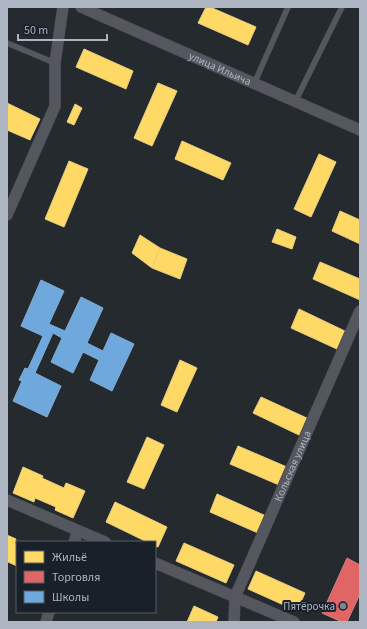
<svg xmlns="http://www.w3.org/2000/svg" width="367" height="629" font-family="'Source Sans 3',sans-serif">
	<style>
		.homes { fill: #ffd966; stroke: #e6ce82 }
		.shops { fill: #e06666; stroke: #d17e82 }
		.schools { fill: #6fa8dc; stroke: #82acd4 }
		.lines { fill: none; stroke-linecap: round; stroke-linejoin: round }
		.service-casing { stroke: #42464a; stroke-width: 6 }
		.minor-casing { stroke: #42464a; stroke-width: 12 }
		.service { stroke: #54575e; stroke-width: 5.5 }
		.minor { stroke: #54575e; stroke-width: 11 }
		.poi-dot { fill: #7d848f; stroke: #192029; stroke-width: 1.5 }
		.labels { text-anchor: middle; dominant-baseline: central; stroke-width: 4; stroke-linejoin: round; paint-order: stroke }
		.street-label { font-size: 11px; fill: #adb5c2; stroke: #192029 }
		.poi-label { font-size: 11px; fill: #adb5c2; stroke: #192029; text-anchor: end }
	</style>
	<rect width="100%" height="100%" fill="#252a2f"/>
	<g class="homes">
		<polygon points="206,7 210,7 256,27 248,45 198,23"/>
		<polygon points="84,49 133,71 126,89 76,67"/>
		<polygon points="158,83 177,91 152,146 134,138"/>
		<polygon points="7,103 40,119 30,140 7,130"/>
		<polygon points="75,104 82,108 74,125 67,122"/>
		<polygon points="182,141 231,163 223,180 175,159"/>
		<polygon points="319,154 336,162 311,217 294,209"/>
		<polygon points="69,161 88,169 64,227 45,219"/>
		<polygon points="340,211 360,220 360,244 332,231"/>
		<polygon points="277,229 296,237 292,249 272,242"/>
		<polygon points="140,235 160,248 152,268 132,253"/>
		<polygon points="160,248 187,259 180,279 152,268"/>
		<polygon points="320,262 360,279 360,300 313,279"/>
		<polygon points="299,309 347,332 339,350 291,328"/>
		<polygon points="180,360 197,368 177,412 161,405"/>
		<polygon points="261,397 309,419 301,436 253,413"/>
		<polygon points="147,437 164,445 144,489 127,482"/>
		<polygon points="238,446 287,467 279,485 230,464"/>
		<polygon points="23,467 43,476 42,478 64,488 66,483 85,491 73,518 55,510 56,507 35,498 34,502 13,493"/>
		<polygon points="217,494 266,516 258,533 210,512"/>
		<polygon points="115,502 167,527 158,547 155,546 155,542 147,542 106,522"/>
		<polygon points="7,535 16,539 15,543 17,544 17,566 8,562 7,564"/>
		<polygon points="184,543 234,565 226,583 176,561"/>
		<polygon points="256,571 305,593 297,611 248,589"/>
		<polygon points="194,606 218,617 216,622 187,622"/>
	</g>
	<polygon class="shops" points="347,558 360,565 360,594 347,622 342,622 322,613"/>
	<polygon class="schools" points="41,280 64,291 49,324 65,331 81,297 103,308 87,343 103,351 111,333 134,344 112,391 90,380 99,360 83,352 73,373 51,362 62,338 53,333 35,373 61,386 47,417 13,401 22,381 19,380 25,368 28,369 43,336 21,326"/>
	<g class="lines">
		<g class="service-casing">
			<g id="service">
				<polyline points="7,43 55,63"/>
				<polyline points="254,84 288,7"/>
				<polyline points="295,102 342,7"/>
			</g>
		</g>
		<g class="minor-casing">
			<g id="minor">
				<path id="s1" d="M81 7 360 130"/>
				<polyline points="7,215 55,106 55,63 63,7"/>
				<polyline points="7,500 105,542"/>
				<polyline points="74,542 78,531"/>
				<polyline points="155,563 294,622"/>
				<polyline points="46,622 49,612"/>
				<path id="s2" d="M234 622 235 597 360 311"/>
			</g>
		</g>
		<use href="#service" class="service"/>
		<use href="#minor" class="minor"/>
	</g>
	<circle class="poi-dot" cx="343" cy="606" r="4"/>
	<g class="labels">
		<g class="street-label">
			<text stroke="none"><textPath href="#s1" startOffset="152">улица Ильича</textPath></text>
			<text stroke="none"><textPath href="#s2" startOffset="168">Кольская улица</textPath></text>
		</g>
		<g class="poi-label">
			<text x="335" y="606">Пятёрочка</text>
		</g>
	</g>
	<rect width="367" height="629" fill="none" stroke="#adb5c2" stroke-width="16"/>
	<rect x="16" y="541" width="140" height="72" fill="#192029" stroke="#545c66"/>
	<rect x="24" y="551" width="20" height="12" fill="#ffd966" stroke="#545c66"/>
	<text x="52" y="561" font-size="12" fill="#adb5c2">Жильё</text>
	<rect x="24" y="571" width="20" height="12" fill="#e06666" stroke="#545c66"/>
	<text x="52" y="581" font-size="12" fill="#adb5c2">Торговля</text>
	<rect x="24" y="591" width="20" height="12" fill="#6fa8dc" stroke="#545c66"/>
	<text x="52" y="601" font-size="12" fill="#adb5c2">Школы</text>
	<path d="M18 34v6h89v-6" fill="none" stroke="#adb5c2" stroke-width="2"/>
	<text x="24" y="34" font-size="12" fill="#adb5c2" stroke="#192029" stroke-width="3" paint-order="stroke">50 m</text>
</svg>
